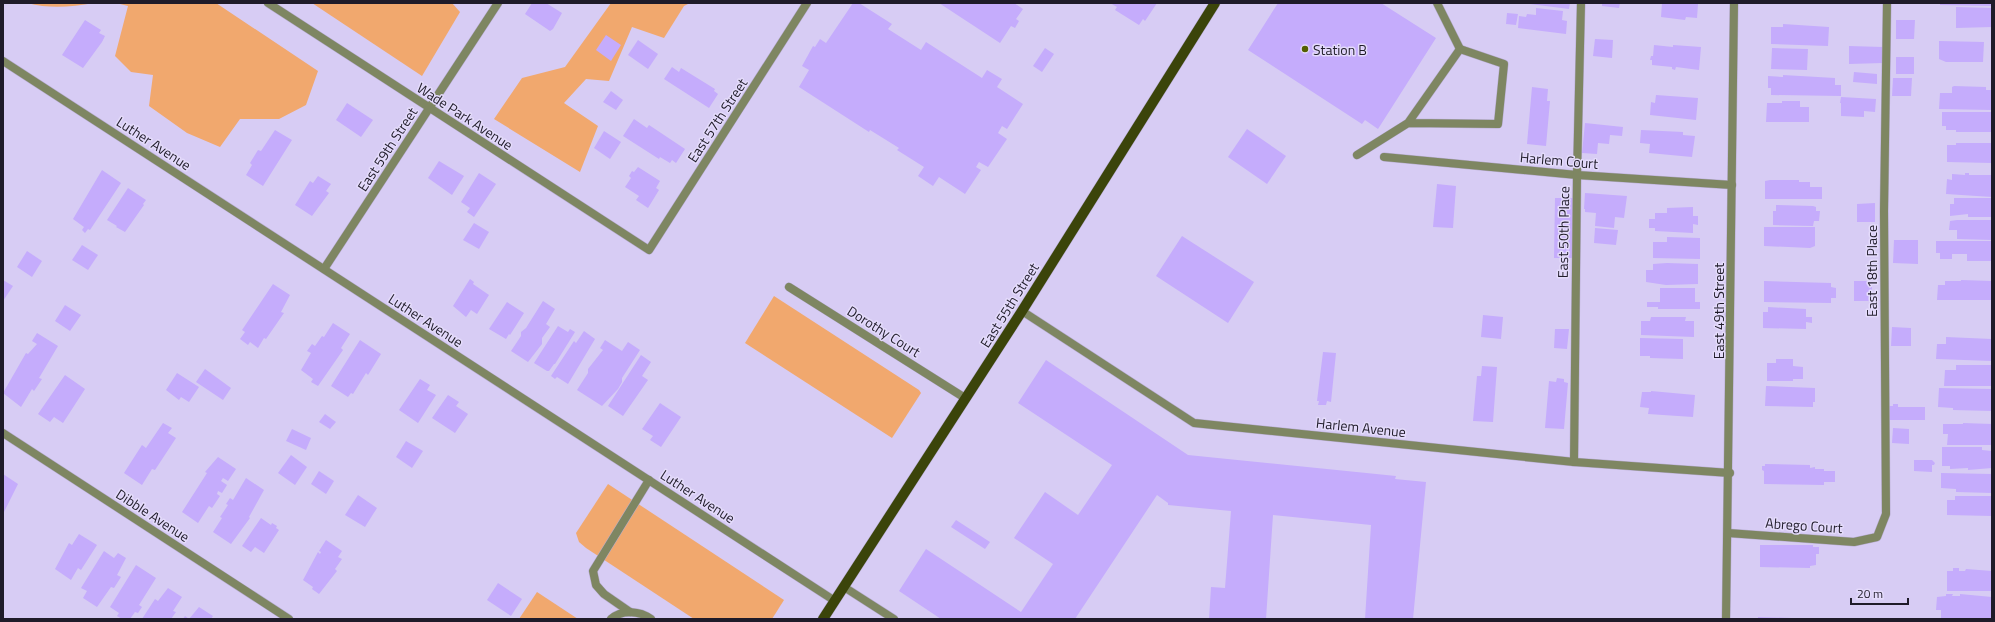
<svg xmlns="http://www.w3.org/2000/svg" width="1995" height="622" font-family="'Titillium Web',sans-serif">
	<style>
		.green { fill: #f1a86e }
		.building { fill: #c5acfc }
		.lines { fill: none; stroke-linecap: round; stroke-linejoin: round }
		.lane-casing { stroke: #b6accf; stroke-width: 9 }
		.street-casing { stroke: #b6accf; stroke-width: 9 }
		.primary-casing { stroke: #b6accf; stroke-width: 11 }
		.lane { stroke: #7e8662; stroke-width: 8 }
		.street { stroke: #7e8662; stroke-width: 8 }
		.primary { stroke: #3b440a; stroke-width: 10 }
		.poi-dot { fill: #535f00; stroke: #e4dbfb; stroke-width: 1.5 }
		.labels { text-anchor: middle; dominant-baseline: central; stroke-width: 3; stroke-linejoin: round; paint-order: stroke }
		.poi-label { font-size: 14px; fill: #1f1b29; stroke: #e4dbfb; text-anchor: start }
		.street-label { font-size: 14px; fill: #1f1b29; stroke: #e4dbfb }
	</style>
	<rect width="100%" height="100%" fill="#d7ccf4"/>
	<g class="green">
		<path d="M27 3H94C71 7 50 9 27 3Z"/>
		<polygon points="116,3 216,3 318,71 306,105 279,119 240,119 220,147 187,133 149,106 153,75 131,72 115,56 128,6"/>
		<polygon points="312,3 452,3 460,12 422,76"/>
		<polygon points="611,3 690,3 684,6 664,38 632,27 609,81 586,79 564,103 598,126 580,172 494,119 522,78 565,67"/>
		<polygon points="774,296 919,390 921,393 892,438 745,343"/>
		<polygon points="608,484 784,600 772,619 694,619 586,548 579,542 576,533"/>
		<polygon points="537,592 578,619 519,619"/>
	</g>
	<g class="building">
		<polygon points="532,3 546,3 562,13 553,29 550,31 525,14"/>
		<polygon points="853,3 859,3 892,24 888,29 921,50 926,42 982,78 987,70 1002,79 997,87 1023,104 1007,129 1002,126 998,133 1007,139 988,167 979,162 976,167 981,170 965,194 939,177 933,186 918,176 924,167 897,150 899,148 870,130 869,132 799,87 809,70 802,66 813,46 815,47 820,39 826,43"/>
		<polygon points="939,3 1014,3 1023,9 1016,19 1019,21 1015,28 1011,26 1000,43"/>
		<polygon points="1110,3 1157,3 1145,21 1143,19 1139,25 1115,10 1117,7"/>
		<polygon points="1278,3 1381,3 1436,38 1378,129 1365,120 1362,124 1248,50"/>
		<polygon points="1522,3 1570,3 1569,9"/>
		<polygon points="1602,3 1620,3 1619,8 1602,6"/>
		<polygon points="1662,3 1698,4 1697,18 1686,17 1685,20 1661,17"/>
		<polygon points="1940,3 1992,3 1992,6 1940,5"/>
		<polygon points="1956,7 1992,8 1992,27 1956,28"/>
		<polygon points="1536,8 1563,11 1562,20 1567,21 1566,34 1518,28 1519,16 1526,17 1527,14 1536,15"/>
		<polygon points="1507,13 1518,14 1516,25 1506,24"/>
		<polygon points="85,20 101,30 99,33 105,36 102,42 83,68 62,55"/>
		<polygon points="1896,20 1915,20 1914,39 1896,39"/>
		<polygon points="1783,24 1829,27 1828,46 1771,44 1771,27 1783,27"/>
		<polygon points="606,35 621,45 611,61 596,50"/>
		<polygon points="1595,39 1613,40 1612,58 1593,56"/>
		<polygon points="638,40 658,54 648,69 628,55"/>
		<polygon points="1939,41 1984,42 1983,62 1946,62 1939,59"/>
		<polygon points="1654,45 1673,47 1673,45 1701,47 1699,70 1676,67 1675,70 1672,69 1672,67 1652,65 1652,60 1650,60 1651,56 1653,56"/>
		<polygon points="1849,46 1883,47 1883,63 1849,64"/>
		<polygon points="1045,48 1054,54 1042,72 1033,66"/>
		<polygon points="1772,48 1808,49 1807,70 1771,69"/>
		<rect x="1896" y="57" width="18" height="17"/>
		<polygon points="672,67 679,72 681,68 715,89 714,91 718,94 709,108 664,79"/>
		<polygon points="1854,72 1877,74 1877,84 1853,82"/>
		<polygon points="1783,75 1835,78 1835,85 1841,85 1841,96 1771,95 1771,88 1768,88 1768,76 1783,77"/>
		<polygon points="1893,78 1912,78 1911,96 1892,96"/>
		<polygon points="1954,86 1986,87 1986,90 1992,90 1992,110 1939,109 1940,93 1952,93 1952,87"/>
		<polygon points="1532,87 1548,89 1547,101 1550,101 1546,146 1527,144"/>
		<polygon points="611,91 623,100 616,110 603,102"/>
		<polygon points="1656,95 1698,98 1696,120 1650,115 1651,102 1655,103"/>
		<polygon points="1841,97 1876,99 1875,112 1864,111 1864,117 1841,116 1841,103 1840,103"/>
		<polygon points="1782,101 1800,101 1800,107 1809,107 1809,122 1766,122 1767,103 1782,103"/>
		<polygon points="347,103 373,120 361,137 336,120"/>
		<polygon points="1942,112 1992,112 1992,132 1956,132 1956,130 1946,130 1946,126 1942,126"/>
		<polygon points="634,119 647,128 649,125 685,149 676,163 672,160 670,163 660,157 659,159 623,136"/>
		<polygon points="1585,123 1623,127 1622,136 1610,135 1609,144 1598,143 1597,154 1582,153"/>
		<polygon points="1247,129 1286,156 1267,184 1228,157"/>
		<polygon points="275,130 292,140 263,186 246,175 252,165 250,163 258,150 261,151"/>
		<polygon points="1641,130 1683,132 1683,135 1695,136 1692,157 1649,153 1650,144 1640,143"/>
		<polygon points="604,131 621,142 610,159 594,148"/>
		<polygon points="1956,143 1992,143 1992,163 1947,162 1947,145 1956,145"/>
		<polygon points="439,161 464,176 452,195 428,178"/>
		<polygon points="638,167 660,181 656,188 659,190 648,208 636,200 639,196 625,187 631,178 629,176 632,171 634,172"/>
		<polygon points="102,170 121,183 90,230 88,229 85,233 82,230 84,227 73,219"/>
		<polygon points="479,173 496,184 474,217 467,212 470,208 461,202"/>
		<polygon points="1965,173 1969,173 1969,175 1992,175 1992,197 1946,194 1947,179 1952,180 1952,174 1965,175"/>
		<polygon points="318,176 331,184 326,191 329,193 312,216 295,205 310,181 313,183"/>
		<polygon points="1770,180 1799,180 1799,182 1810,182 1810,187 1822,187 1822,199 1765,199 1765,181"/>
		<polygon points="1437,184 1456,186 1453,228 1433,227"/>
		<polygon points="128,188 146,200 143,204 144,205 125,232 116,227 117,226 107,220"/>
		<polygon points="1585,193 1627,196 1624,218 1615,217 1614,228 1595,226 1596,213 1585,212 1585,209 1584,209"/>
		<polygon points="1555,198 1573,198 1572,258 1554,258"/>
		<polygon points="1954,198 1992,198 1992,217 1968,217 1968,214 1950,216 1950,204 1954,204"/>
		<polygon points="1875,203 1875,222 1857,222 1857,204"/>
		<polygon points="1776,205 1813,206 1816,207 1816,211 1820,211 1819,221 1814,221 1813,226 1773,225 1773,211 1776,211"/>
		<polygon points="1693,207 1693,216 1698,216 1698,225 1693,224 1693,233 1655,231 1655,228 1649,228 1649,219 1655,219 1655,213 1667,213 1667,208"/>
		<polygon points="1957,220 1992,220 1992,240 1957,239 1957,230 1949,230 1950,221"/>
		<polygon points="474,223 489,232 479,249 463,240"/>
		<polygon points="1764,227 1815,227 1815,246 1810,248 1764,246"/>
		<polygon points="1595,228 1618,230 1616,245 1594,243"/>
		<polygon points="1182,236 1254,282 1228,323 1156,276"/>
		<polygon points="1667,237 1700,238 1700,259 1653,258 1653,242 1667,242"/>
		<polygon points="1894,240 1918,240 1918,264 1893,263"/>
		<polygon points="1936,241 1992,241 1992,261 1967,261 1967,254 1952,254 1952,259 1940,259 1940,253 1936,253"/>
		<polygon points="82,245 98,255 88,270 72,260"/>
		<polygon points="27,251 42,261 32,277 17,267"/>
		<polygon points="1667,263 1698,264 1698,284 1666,285 1646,282 1646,270 1653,270 1653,264"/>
		<polygon points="470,279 474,282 473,284 489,295 477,314 471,310 466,317 453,306"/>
		<polygon points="3,280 13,286 3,301"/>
		<polygon points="1961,280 1992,281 1992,300 1937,300 1938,285 1945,285 1945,281 1961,281"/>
		<polygon points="1764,281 1831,283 1831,287 1836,288 1836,298 1831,298 1831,303 1764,302"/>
		<rect x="1854" y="281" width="18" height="20"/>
		<polygon points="273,284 290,295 281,312 284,313 266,339 264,338 258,348 250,342 248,345 240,339 245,332 242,330"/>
		<polygon points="1660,288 1695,288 1695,302 1700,302 1700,309 1658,309 1658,307 1647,307 1647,302 1660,302"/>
		<polygon points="543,301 555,309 546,324 550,327 542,338 542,344 528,362 511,351 521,336 521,332 526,328"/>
		<polygon points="507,302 524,313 510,335 509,334 506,339 489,329"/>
		<polygon points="65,305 81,315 70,331 55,321"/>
		<polygon points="1768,307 1806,309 1806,317 1812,317 1812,323 1806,322 1806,329 1763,328 1763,312 1768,312"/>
		<polygon points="1483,315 1503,317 1501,339 1481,337"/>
		<polygon points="1651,317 1686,317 1685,321 1694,321 1694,337 1641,335 1641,321 1650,321"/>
		<polygon points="333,323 350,334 341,348 343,350 318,386 311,382 313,379 301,370 311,353 307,351 312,344 315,346 322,336 324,337"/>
		<polygon points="558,326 568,332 570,329 575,332 555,364 554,364 549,371 547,371 534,363"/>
		<polygon points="1892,327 1911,328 1911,346 1891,346"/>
		<polygon points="1555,329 1569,329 1567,349 1554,348"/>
		<polygon points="584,331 595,339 568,384 557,377 555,379 551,376 574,341 576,343"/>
		<polygon points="37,333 58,346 39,378 42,379 34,391 32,389 21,407 3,393 26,353 28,354 37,344 32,341"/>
		<polygon points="1946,337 1992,339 1992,361 1936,359 1937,344 1946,344"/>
		<polygon points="1640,338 1683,339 1683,359 1650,358 1650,356 1640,356"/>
		<polygon points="360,340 381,354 368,375 366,373 353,394 351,393 348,397 331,386"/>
		<polygon points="605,340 622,351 628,342 640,350 622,378 622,382 618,389 602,406 577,390 588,373 588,369 603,350 600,348"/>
		<polygon points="1323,352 1336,353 1331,402 1327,401 1326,405 1318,405 1319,401 1317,401"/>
		<polygon points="641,355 651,362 642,376 648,380 623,416 608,406"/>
		<polygon points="1776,359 1793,359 1793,366 1803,367 1803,379 1793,379 1793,381 1767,381 1767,363 1776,363"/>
		<polygon points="1046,360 1188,455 1396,476 1395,479 1426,482 1413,619 1365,619 1371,525 1273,515 1266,619 1209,619 1211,587 1225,588 1231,511 1168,505 1168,503 1157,495 1075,619 941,619 899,591 926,549 1021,612 1053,564 1014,538 1045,492 1078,515 1112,465 1018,403"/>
		<polygon points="1956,365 1992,365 1992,386 1944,386 1945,370 1956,370"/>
		<polygon points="1482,366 1497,367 1493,422 1473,421 1477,376 1481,376"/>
		<polygon points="205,369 231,388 223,400 196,382"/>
		<polygon points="177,373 199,387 189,402 181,397 179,400 166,390"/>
		<polygon points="65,375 85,389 63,423 54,417 50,422 38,414"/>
		<polygon points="1557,378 1564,379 1564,382 1568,383 1564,429 1545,428 1549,381 1556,382"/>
		<polygon points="420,379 430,385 427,390 436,395 418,423 399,410"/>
		<polygon points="1766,386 1815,388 1815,402 1813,402 1813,407 1765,406"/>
		<polygon points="1939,388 1992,389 1992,411 1953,410 1953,408 1938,407"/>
		<polygon points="1651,391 1695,395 1693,417 1648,414 1649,408 1640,407 1642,392 1651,392"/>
		<polygon points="448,395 459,402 456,406 468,414 455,433 432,418"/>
		<polygon points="660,403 681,417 661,447 650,440 653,436 642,429"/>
		<polygon points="1893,404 1898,404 1898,407 1925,407 1925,420 1889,420 1889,406 1893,406"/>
		<polygon points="325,414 336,422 330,429 319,422"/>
		<polygon points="163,423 172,428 168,433 176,438 155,470 152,469 142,485 124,473 142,445 146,448"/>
		<polygon points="1963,423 1992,424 1992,445 1947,445 1948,434 1943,434 1943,424 1963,424"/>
		<polygon points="1893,428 1909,429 1909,444 1892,443"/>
		<polygon points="292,429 311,438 306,450 286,441"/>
		<polygon points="406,441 423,451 412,468 396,457"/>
		<polygon points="1942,447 1982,447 1982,450 1992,451 1992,468 1968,470 1968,468 1950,469 1950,466 1942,466"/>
		<polygon points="291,455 307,467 295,485 278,473"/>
		<polygon points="218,457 236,469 228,481 223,478 221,481 227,485 222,493 218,491 217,494 220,496 212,508 209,506 198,523 182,512 207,473 205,472"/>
		<polygon points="1914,460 1932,460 1935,463 1934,465 1932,465 1932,472 1914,471"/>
		<polygon points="1765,464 1810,465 1810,468 1815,467 1815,469 1824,469 1824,471 1835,471 1835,482 1824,482 1824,485 1764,484 1764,471 1762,470 1762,466 1765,466"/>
		<polygon points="319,471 334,481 326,494 311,484"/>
		<polygon points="1941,473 1992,474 1992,493 1956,492 1956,489 1941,488"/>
		<polygon points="3,474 18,484 3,514"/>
		<polygon points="246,478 264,490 249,517 250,518 231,544 213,532 222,518 220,517 228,505 226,504 230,498 233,500"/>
		<polygon points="358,495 377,508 365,527 345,515"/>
		<polygon points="1955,496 1992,496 1992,516 1947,515 1947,500 1955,500"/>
		<polygon points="261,518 271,525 272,523 277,526 276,528 279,530 264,553 255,547 251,552 242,546"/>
		<polygon points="956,520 990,542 985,549 951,527"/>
		<polygon points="79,534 97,545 81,570 78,568 71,580 55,569 69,543 72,545"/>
		<polygon points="326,540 342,551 338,557 342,559 335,569 337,571 319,594 312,589 313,587 303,580 318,552 320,554 321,552 319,551"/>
		<polygon points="1760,545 1813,545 1813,547 1819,547 1819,554 1816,554 1816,565 1810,566 1810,568 1760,567"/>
		<polygon points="104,551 114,558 118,553 126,558 117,575 121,577 114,588 111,587 97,607 83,598 87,591 81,588"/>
		<polygon points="136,565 156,578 139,605 142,607 138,613 135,612 130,619 122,619 117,616 119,613 110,607"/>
		<polygon points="1953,568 1959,568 1959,571 1965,571 1966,569 1992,571 1992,591 1947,591 1947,571 1953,571"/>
		<polygon points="498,583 522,599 511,616 487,600"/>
		<polygon points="168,588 182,597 173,611 176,612 171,619 142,619 155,599 158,601"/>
		<polygon points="1946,594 1953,594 1952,596 1960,596 1960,594 1992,597 1992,619 1941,619 1941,610 1936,610 1937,597 1946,596"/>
		<polygon points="199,607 213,616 211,619 183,619 185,616 189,619"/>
		<polygon points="1758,617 1792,618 1792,619 1758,619"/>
	</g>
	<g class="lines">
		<g class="lane-casing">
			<g id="lane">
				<polyline points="1437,3 1460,49"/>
				<polyline points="1357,155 1408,123 1498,124 1504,64 1460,49 1408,123"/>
				<polyline points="789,287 965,398"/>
				<polyline points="1728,533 1854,542 1877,537 1886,514 1884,211 1887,3"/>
				<polyline points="630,612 604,594 596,585 593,571 649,480"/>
				<path d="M611 619C622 609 640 611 651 619"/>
			</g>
		</g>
		<g class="street-casing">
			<g id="street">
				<polyline points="268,3 649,250 807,3"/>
				<polyline points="3,61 835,601"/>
				<polyline points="1384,157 1577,175 1732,185"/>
				<polyline points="324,269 498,3"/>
				<polyline points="1022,311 1194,423 1574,462 1730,473"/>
				<polyline points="3,433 289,619"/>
				<polyline points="1574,462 1577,175 1581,3"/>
				<polyline points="844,587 894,619"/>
				<polyline points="1726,619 1734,3"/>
			</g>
		</g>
		<g class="primary-casing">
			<polyline id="primary" points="823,619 1022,311 1215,3"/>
		</g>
		<use href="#lane" class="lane"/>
		<use href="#street" class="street"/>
		<use href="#primary" class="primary"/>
	</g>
	<circle class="poi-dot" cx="1305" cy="49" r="4"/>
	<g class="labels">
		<g class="poi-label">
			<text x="1313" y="49">Station B</text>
		</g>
		<g class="street-label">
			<text transform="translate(465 116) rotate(33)">Wade Park Avenue</text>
			<text transform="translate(717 120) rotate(-57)">East 57th Street</text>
			<text transform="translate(154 143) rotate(33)">Luther Avenue</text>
			<text transform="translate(387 149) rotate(-57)">East 59th Street</text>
			<text transform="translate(1559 160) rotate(5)">Harlem Court</text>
			<text transform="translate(1563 232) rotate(-89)">East 50th Place</text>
			<text transform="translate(1871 271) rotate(-90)">East 18th Place</text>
			<text transform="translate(1009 305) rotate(-58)">East 55th Street</text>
			<text transform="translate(1718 311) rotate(-90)">East 49th Street</text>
			<text transform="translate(426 320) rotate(33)">Luther Avenue</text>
			<text transform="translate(884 331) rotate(32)">Dorothy Court</text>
			<text transform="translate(1361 427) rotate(6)">Harlem Avenue</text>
			<text transform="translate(698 496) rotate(33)">Luther Avenue</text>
			<text transform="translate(153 515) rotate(33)">Dibble Avenue</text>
			<text transform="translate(1804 525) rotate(4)">Abrego Court</text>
		</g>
	</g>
	<rect width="1995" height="622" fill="none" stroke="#1f1b29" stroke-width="8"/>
	<path d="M1851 598v6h57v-6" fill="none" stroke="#1f1b29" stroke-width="2"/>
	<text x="1857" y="598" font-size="12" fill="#1f1b29" stroke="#e4dbfb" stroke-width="3" paint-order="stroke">20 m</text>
</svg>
